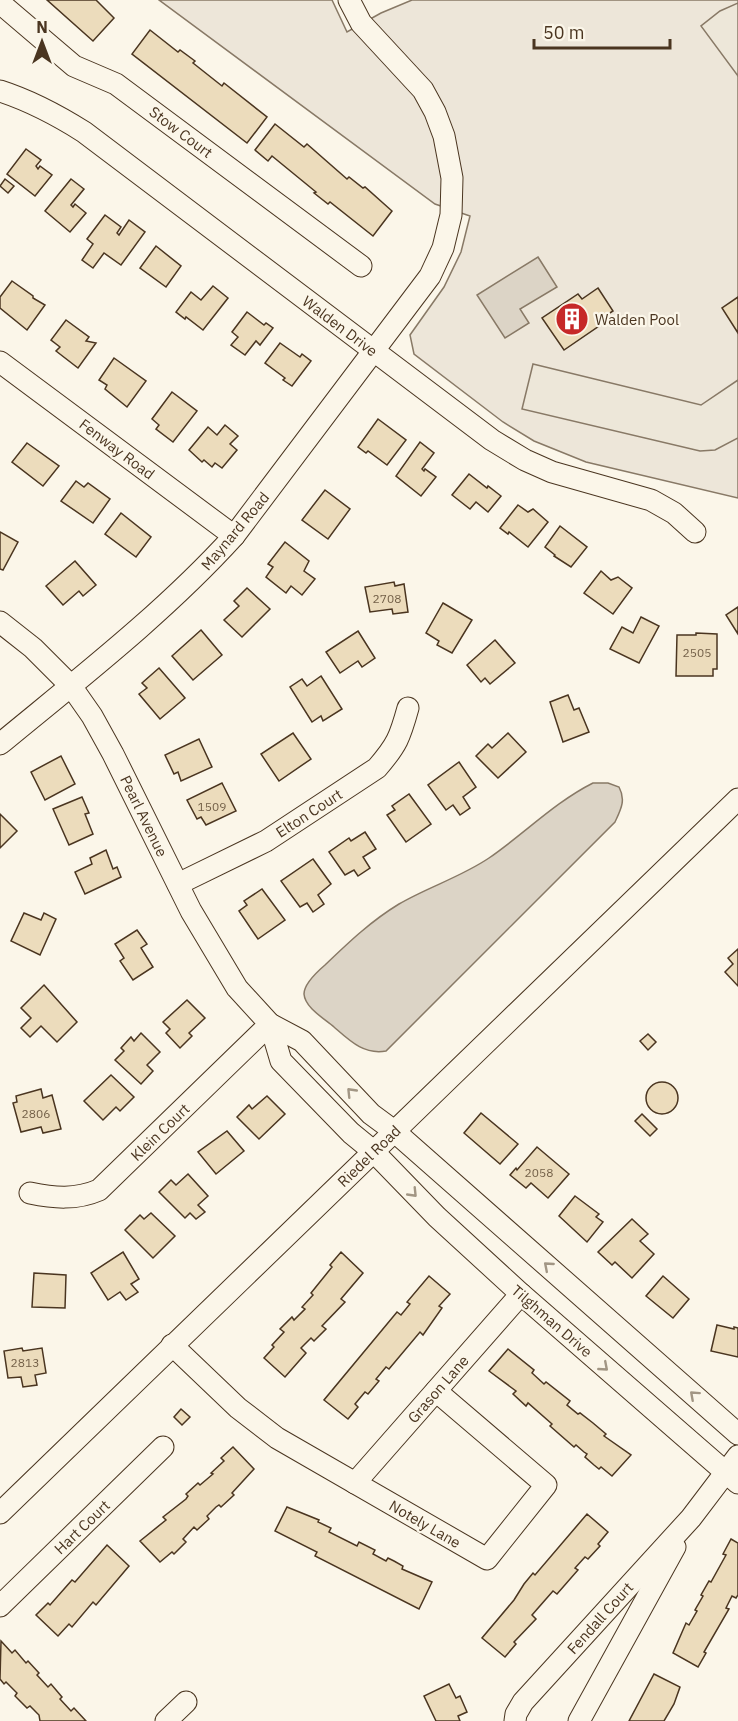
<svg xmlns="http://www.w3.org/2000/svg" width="738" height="1721" font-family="'IBM Plex Sans',sans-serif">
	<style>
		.green { fill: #ede6d9; stroke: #887966; stroke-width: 1.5 }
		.parking { fill: #ede7d9; stroke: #887966; stroke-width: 1.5 }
		.water { fill: #dcd4c6; stroke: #887966; stroke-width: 1.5 }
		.building { fill: #ecdcbc; stroke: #4a3520; stroke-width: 1.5 }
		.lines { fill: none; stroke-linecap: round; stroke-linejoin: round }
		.minor-casing { stroke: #4a3520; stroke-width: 23 }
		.minor { stroke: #fbf6e9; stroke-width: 21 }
		.oneway { stroke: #a29684 }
		.labels { text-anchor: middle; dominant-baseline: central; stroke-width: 4.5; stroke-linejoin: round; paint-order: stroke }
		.number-label { font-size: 12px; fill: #725f47 }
		.street-label { font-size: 15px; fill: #4a3520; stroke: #fbf6e9 }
		.poi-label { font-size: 15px; fill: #4a3520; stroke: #fbf6e9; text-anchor: start }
	</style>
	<rect width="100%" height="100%" fill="#fbf6e9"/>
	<polygon class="green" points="159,0 332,0 347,32 381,13 412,0 738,0 738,498 586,462 534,441 503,422 414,354 410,335 444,287 461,252 470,216 435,204"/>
	<g class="parking">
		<polygon points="738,3 738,76 701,26 720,11"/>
		<polygon points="533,364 701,405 738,380 738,438 715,450 700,451 522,409"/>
	</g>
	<g class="water">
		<polygon points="538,257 557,287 520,309 529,323 505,338 477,295"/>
		<path d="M593 783H608L619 787C626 800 621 809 615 822L386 1051C364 1055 350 1041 334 1027 325 1019 305 1008 304 994 304 984 318 971 325 965 349 942 371 921 399 904 428 887 461 877 489 858 524 834 555 802 593 783Z"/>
	</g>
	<g class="building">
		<polygon points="47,0 96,0 114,18 93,41"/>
		<polygon points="150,30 178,52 180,50 195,61 193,63 222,86 224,83 267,117 247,143 132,54"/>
		<polygon points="275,124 304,147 307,144 347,179 349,177 363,188 365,187 392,211 373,236 330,202 328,204 314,193 316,192 272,156 268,161 255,150"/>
		<polygon points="26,149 41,160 36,166 38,169 40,166 52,175 35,196 7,174"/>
		<polygon points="5,179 14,186 8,193 0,186"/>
		<polygon points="71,179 84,189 71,205 73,207 75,204 86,213 70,232 45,211"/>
		<polygon points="105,215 121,227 117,233 119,235 129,220 145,232 121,265 104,253 93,268 82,260 93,244 87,239"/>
		<polygon points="156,246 181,266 166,287 140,268"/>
		<polygon points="12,281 33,296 33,298 45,305 27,330 0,308 0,297"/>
		<polygon points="213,286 228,298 203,330 186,317 185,319 176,312 191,292 201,300"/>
		<polygon points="598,288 613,311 596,322 599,326 564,350 542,318 578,294 582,299"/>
		<polygon points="738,297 738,333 722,308"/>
		<polygon points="247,312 264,325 266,323 273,328 260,345 256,341 245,355 231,345 238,337 232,332"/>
		<polygon points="66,320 89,337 86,341 96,343 78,368 56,351 60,347 51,340"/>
		<polygon points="280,343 300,357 302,354 311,361 292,386 283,380 285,378 265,363"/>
		<polygon points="114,358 146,381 127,407 105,389 107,385 99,380"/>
		<polygon points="172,392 197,411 173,442 156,429 159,425 152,419"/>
		<polygon points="378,419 406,440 387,465 368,451 366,453 358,447"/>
		<polygon points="225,425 238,436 230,444 237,450 222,468 215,463 212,467 204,460 202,462 189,450 208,427 217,435"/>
		<polygon points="420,442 434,453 422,469 424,471 425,469 436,477 421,496 396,476"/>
		<polygon points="27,443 59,466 43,486 12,462"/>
		<polygon points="469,474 487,488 488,486 501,496 488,512 476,502 470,509 452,495"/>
		<polygon points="76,481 84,487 88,483 110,499 93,523 61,501"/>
		<polygon points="325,490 350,509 328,539 302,520"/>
		<polygon points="518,505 528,512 533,509 548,522 528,547 509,532 508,534 500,528"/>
		<polygon points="121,513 151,537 136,557 105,534"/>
		<polygon points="560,526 587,547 571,567 554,556 555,555 545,547"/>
		<polygon points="0,532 18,542 3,570 0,569"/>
		<polygon points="285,542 309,561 304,571 315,579 302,595 291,586 286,593 266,577 273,567 268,564"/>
		<polygon points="75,561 96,585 83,596 79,591 63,605 46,586"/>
		<polygon points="601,571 611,580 618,577 632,588 613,614 584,593"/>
		<polygon points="394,582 395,586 404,584 408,612 393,614 392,609 370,612 365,587"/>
		<polygon points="247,588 270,609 242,637 224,620 239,606 234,601"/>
		<polygon points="443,603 472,620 452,653 437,645 439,641 426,633"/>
		<polygon points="738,607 738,634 726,615"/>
		<polygon points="641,617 659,626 639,663 610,649 622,627 633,633"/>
		<polygon points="201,630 222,655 193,680 172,656"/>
		<polygon points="358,631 375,658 362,667 358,661 340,673 326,652"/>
		<polygon points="696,633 717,634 717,669 713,669 713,676 676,676 677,635 696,635"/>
		<polygon points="495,640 515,663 490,684 485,678 481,682 467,665"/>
		<polygon points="159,668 185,698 160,719 139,694 147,688 142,683"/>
		<polygon points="321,676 342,709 323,721 321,716 312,722 290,687 302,679 307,686"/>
		<polygon points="568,695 574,710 579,708 589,732 563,742 550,702"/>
		<polygon points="293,733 311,759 279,781 261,754"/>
		<polygon points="508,733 526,752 498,778 476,756 488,744 492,748"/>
		<polygon points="199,739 212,767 181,781 178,772 174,774 165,755"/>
		<polygon points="61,756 75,784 45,800 31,772"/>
		<polygon points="459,762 476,787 463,797 470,808 460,815 453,805 446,810 428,785"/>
		<polygon points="222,783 236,811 206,825 201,817 197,819 187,800"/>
		<polygon points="409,794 431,824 406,842 387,815 395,810 392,806"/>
		<polygon points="82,797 89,813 85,814 93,834 69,845 53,809"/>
		<polygon points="0,814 17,831 0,848"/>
		<polygon points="365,832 376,849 363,857 370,868 358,876 354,870 345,875 329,852 349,838 351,841"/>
		<polygon points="106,850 113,869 117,867 121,877 85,894 75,872 92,864 90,858"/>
		<polygon points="313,859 331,884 318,895 324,904 313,912 307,903 300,907 281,881"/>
		<polygon points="262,889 285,920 258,939 239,911 247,905 244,901"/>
		<polygon points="24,913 41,920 44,913 56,919 40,955 11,941"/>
		<polygon points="137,930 147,944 141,948 153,967 133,980 120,961 124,958 115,944"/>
		<polygon points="738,949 738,986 725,972 733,964 728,958"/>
		<polygon points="44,985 77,1022 57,1042 41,1026 30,1037 21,1028 31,1018 21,1008"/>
		<polygon points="187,1000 205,1018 189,1033 192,1036 180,1048 166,1033 170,1029 163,1022"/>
		<polygon points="141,1033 160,1052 147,1065 153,1071 141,1084 115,1060 124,1051 121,1048 131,1037 134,1041"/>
		<polygon points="648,1034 656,1042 648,1050 640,1041"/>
		<polygon points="111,1075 134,1097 120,1111 116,1107 103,1120 84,1101"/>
		<circle cx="662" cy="1098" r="16"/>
		<polygon points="41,1089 43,1098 52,1095 61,1129 43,1133 41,1127 21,1132 13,1103 17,1102 16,1096"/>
		<polygon points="267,1096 285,1114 259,1139 237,1117 249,1105 252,1109"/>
		<polygon points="481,1113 518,1144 500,1164 464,1133"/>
		<polygon points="642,1114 657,1129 650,1136 635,1121"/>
		<polygon points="227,1131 244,1151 216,1174 198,1152"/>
		<polygon points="537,1147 569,1174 548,1198 531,1183 526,1188 510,1175 516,1168 517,1170"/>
		<polygon points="188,1174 208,1196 198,1205 205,1212 196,1219 190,1213 185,1218 159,1192 171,1180 176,1185"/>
		<polygon points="575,1196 599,1214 596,1217 603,1222 587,1242 559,1216"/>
		<polygon points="151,1213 175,1236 153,1258 125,1230 140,1215 144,1219"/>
		<polygon points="632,1219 648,1234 640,1241 654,1254 632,1278 615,1262 612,1265 598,1252"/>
		<polygon points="123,1252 139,1279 131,1284 138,1292 126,1300 120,1292 108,1300 91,1273"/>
		<polygon points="341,1252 363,1273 341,1299 345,1302 322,1326 326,1329 314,1341 311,1338 301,1348 306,1353 285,1377 264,1358 274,1347 272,1345 284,1332 280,1329 292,1317 294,1320 305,1309 302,1307 313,1295 311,1293 332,1267 330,1265"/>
		<polygon points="34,1273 66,1275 65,1308 32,1307"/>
		<polygon points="429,1276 450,1294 439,1306 442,1308 423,1335 420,1332 389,1369 386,1367 376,1379 379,1381 368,1394 365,1392 355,1404 358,1407 348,1419 324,1400 397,1312 401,1315 410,1304 407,1302"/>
		<polygon points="663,1276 689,1299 673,1318 646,1296"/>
		<polygon points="717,1325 734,1329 734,1327 738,1328 738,1357 711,1351"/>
		<polygon points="22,1348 23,1351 42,1348 46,1373 35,1375 37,1385 23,1387 21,1377 8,1378 4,1351"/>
		<polygon points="508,1349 534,1370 532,1373 544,1384 546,1382 570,1401 567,1405 578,1414 580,1413 593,1423 606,1434 604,1436 631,1455 612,1476 601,1467 599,1469 594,1465 585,1457 587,1454 584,1452 576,1445 574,1447 550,1426 552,1424 528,1403 526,1406 513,1394 516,1391 489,1371"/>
		<polygon points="181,1409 190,1417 182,1425 174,1417"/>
		<polygon points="233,1447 254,1469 232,1493 234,1495 221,1507 219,1505 216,1507 207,1516 209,1519 197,1530 194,1527 183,1539 186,1542 174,1554 172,1552 160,1562 140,1541 166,1520 163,1517 186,1499 188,1496 186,1494 198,1483 200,1485 213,1474 211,1473 224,1461 221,1458"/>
		<polygon points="287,1507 319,1520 318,1522 331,1528 329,1532 357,1546 359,1542 375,1550 373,1554 386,1561 388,1558 394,1561 403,1566 402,1569 432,1582 419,1609 315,1556 317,1552 275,1531"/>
		<polygon points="587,1514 608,1532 598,1544 600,1546 588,1559 585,1557 575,1568 578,1570 557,1594 553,1591 532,1615 536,1619 514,1642 516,1644 505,1657 482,1638 514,1600 524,1584 533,1573 535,1575"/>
		<polygon points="731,1539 738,1543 738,1595 736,1598 732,1596 726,1608 729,1609 704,1652 706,1653 698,1667 673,1653 686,1623 689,1625 697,1611 695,1610 703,1596 701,1595 709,1581 711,1582 726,1555 723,1554"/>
		<polygon points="107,1545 129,1566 96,1605 93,1602 72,1627 69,1624 58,1636 36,1615 48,1603 50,1605 72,1580 75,1582"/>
		<polygon points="1,1641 12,1653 15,1650 26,1663 28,1661 39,1673 37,1675 48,1687 51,1684 62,1697 60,1699 71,1711 74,1708 86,1721 40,1721 39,1715 30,1706 27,1708 15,1696 17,1693 6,1682 4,1684 0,1679"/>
		<polygon points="654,1674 680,1687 674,1704 664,1721 629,1721"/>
		<polygon points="449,1684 456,1698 460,1696 467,1712 458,1716 460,1721 436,1721 424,1696"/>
	</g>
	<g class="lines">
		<g class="minor-casing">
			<g id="minor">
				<polyline points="0,3 74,66 116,84 361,266"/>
				<path d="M0 91C31 101 57 115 84 132L492 440 525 460 552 472 651 500 674 513 695 532"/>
				<polyline points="0,362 234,536"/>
				<polyline points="0,622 33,648 71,686 92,716 113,754 191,911 237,988 270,1024 302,1041 371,1114 394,1131 738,1434"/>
				<path d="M0 744C80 678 164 613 234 536L430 276 443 248 451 215 452 178 444 136 435 112 423 90 361 23 349 0"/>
				<path d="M178 884 266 841 377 768C397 745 400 737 408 708"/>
				<polyline points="270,1024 281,1061 351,1133 373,1151 437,1217 521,1294 738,1483"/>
				<path d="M30 1193C54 1198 76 1200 99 1190L270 1024"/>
				<polyline points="172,1345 238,1408 277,1438 487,1559 546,1485 436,1391"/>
				<polyline points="355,1483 521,1294"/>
				<polyline points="0,1513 738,799"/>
				<polyline points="0,1606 163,1447"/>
				<polyline points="166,1721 186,1702"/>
				<polyline points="515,1721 516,1714 523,1702 691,1518 738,1456"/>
				<polyline points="579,1721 675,1547"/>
			</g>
		</g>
		<use href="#minor" class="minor"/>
	</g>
	<defs><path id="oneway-chevron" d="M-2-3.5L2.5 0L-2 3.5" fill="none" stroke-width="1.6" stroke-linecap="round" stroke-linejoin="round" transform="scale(1.5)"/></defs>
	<g class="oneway">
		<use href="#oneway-chevron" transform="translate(351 1092) rotate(-134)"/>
		<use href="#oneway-chevron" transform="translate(413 1193) rotate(46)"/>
		<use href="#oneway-chevron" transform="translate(548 1266) rotate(-139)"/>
		<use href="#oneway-chevron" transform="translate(604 1367) rotate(41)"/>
		<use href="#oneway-chevron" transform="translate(694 1395) rotate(-138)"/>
	</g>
	<defs>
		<g id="building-disc" transform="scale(1.725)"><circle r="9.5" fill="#c62828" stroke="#fbf6e9"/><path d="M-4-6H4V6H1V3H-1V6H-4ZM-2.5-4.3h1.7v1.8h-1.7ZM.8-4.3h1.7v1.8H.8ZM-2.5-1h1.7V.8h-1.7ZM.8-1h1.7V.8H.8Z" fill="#fff"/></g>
	</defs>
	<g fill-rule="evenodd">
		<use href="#building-disc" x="572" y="319"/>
	</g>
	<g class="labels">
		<g class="number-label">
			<text x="387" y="598">2708</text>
			<text x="697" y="652">2505</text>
			<text x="212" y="806">1509</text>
			<text x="36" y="1113">2806</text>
			<text x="539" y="1172">2058</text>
			<text x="25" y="1362">2813</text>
		</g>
		<g class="street-label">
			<text transform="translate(181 132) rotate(37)">Stow Court</text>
			<text transform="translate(340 326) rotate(37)">Walden Drive</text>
			<text transform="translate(117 449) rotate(37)">Fenway Road</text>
			<text transform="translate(235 531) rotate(-50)">Maynard Road</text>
			<text transform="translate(309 813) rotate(-33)">Elton Court</text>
			<text transform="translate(144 816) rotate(64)">Pearl Avenue</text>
			<text transform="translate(160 1132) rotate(-44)">Klein Court</text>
			<text transform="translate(369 1156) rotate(-44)">Riedel Road</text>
			<text transform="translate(552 1321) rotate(41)">Tilghman Drive</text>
			<text transform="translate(438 1389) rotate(-49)">Grason Lane</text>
			<text transform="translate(425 1524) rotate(30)">Notely Lane</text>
			<text transform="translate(82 1527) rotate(-44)">Hart Court</text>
			<text transform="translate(600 1618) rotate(-48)">Fendall Court</text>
		</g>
		<g class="poi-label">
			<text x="595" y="319">Walden Pool</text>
		</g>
	</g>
	<g transform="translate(42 42)" stroke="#fbf6e9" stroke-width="4.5" paint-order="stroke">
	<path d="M0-4.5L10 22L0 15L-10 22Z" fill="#4a3520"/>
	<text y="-9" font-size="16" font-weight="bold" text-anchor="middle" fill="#4a3520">N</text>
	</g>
	<path d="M534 39v9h136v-9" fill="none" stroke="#4a3520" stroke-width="3"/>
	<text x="543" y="39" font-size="18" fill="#4a3520" stroke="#fbf6e9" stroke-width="4.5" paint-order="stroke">50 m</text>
</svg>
